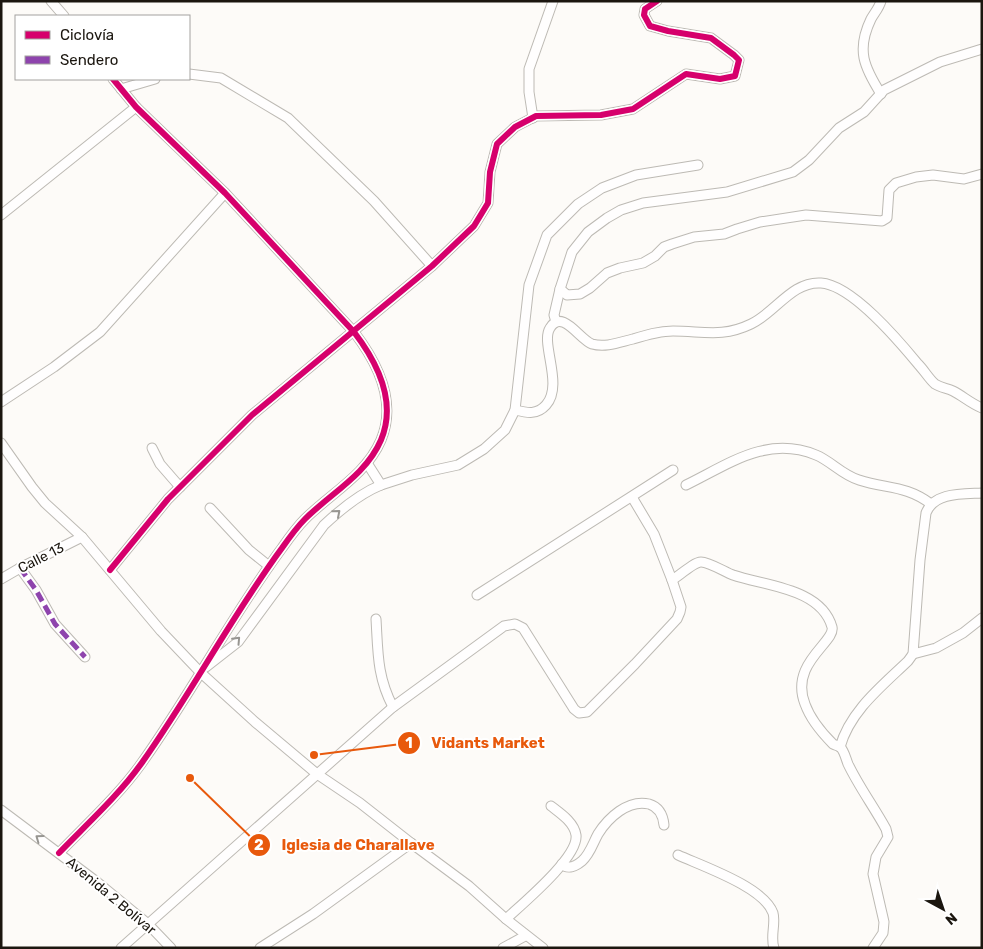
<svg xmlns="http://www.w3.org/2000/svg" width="983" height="949" font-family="Rubik,sans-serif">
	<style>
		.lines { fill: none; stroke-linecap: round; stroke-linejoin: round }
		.minor-casing { stroke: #bdbab4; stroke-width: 11 }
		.minor { stroke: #fffefe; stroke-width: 9 }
		.quiet { stroke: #8e44ad; stroke-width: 5; stroke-dasharray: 10 5; stroke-linecap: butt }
		.cycleway-casing { stroke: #fff; stroke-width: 9 }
		.cycleway { stroke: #d6006c; stroke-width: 6 }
		.oneway { stroke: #989692 }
		.labels { text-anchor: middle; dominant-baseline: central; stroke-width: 4; stroke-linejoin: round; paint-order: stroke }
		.street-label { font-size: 14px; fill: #1b160f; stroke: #fff }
		.leader { fill: none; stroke: #e8590c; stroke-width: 2 }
		.callout-dot { fill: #e8590c; stroke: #fff; stroke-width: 2 }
		.mark-label { font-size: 15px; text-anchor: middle; font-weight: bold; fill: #fff }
		.callout-label { font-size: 15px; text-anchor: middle; font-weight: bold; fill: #e8590c; stroke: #fff; stroke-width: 4; stroke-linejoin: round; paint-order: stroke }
	</style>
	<rect width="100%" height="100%" fill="#fdfbf8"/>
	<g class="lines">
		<g class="minor-casing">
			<g id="minor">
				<polyline points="51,1 64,16"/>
				<polyline points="189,74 221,78 288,118 374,201 432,266"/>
				<polyline points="121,89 155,79"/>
				<path d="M881 94C864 67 856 50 871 19 875 12 879 8 881 1"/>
				<polyline points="533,118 529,92 529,69 553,1"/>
				<polyline points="1,215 136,107"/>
				<polyline points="560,289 567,295 580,294 590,288 607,273 620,268 643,263 655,256 664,247 672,244 694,237 724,234 737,229 760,222 806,215 882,221 887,218 889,190 896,183 916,177 933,175 964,179 982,174"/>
				<polyline points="556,322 554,315 560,289 572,252 588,232 607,218 621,210 643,203 727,192 793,172 809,160 839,128 864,112 884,90 940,62 982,49"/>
				<polyline points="1,402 54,367 100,332 225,193"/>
				<path d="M515 410C528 413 537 415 546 405 564 385 540 343 550 328 562 308 580 340 592 344 606 348 620 342 633 339 646 335 659 331 673 331 703 331 722 338 751 324 775 313 792 281 821 283 852 285 899 341 918 364 924 370 929 379 935 384 941 388 947 388 953 391 963 396 970 403 982 408"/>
				<polyline points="1,443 32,487 45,503 82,537 161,631 200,672 255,722 317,774 360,803 411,843 469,886 506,919 543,948"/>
				<polyline points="152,448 160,464 180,487"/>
				<polyline points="367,463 381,485 412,475 458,465 484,449 505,430 515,410 529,285 547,235 578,204 602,188 636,175 698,165"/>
				<path d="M686 485C729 464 767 435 816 455 831 461 842 475 859 480 886 489 906 485 931 504"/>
				<polyline points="210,508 249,550 269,566"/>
				<polyline points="20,568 36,590 55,624 85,657"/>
				<polyline points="110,570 168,499 252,415 432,266 474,226 488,203 490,172 497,144 515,127 536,116 601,115 633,109 686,74 720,79 735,76 739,60 734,55 711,38 668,31 650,26 644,15 645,9 657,1"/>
				<polyline points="1,579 20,568 82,537"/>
				<path d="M672 580C679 576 694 562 701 562 709 562 725 572 733 575 765 586 821 588 832 627 836 642 789 663 805 704 810 718 822 733 833 744 835 745 838 746 840 747 844 750 846 759 848 764 859 787 874 807 886 829L888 837 876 857 873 874 884 922 883 933 873 948"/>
				<polyline points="477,595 673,470"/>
				<path d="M376 619C378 652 377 677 393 707"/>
				<polyline points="913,654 936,648 963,633 982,618"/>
				<path d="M206 667 238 642 324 525C341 509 359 494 381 485"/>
				<path d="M840 747C850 711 882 686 908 661L913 654 920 560 926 513C934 492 963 494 982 493"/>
				<polyline points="1,810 97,882 148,924 171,948"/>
				<path d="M59 853C87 824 118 796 141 764 191 694 231 617 282 548 289 538 297 527 305 519 331 493 366 475 381 440 397 402 377 362 354 332L225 193 136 107 113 79"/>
				<path d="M678 855C702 866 764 887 773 913 776 923 770 937 774 948"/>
				<path d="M562 864C568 870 576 866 582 861 590 854 593 843 598 834 608 818 628 799 649 804 659 807 663 815 664 825"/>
				<path d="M506 919C522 904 579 857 576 835 574 822 560 813 551 806"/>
				<polyline points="121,948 393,707 504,626 515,624 523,628 574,709 579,713 587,712 635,664 677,619 680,612 681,607 672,580 654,534 632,497"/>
				<polyline points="260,948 313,914 411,843"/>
				<polyline points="503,948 525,936"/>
			</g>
		</g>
		<use href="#minor" class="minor"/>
		<polyline class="quiet" points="20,568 36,590 55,624 85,657"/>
		<g class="cycleway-casing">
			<g id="cycleway">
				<polyline points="110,570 168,499 252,415 432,266 474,226 488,203 490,172 497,144 515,127 536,116 601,115 633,109 686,74 720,79 735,76 739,60 734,55 711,38 668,31 650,26 644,15 645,9 657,1"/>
				<path d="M59 853C87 824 118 796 141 764 191 694 231 617 282 548 289 538 297 527 305 519 331 493 366 475 381 440 397 402 377 362 354 332L225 193 136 107 113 79"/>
			</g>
		</g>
		<use href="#cycleway" class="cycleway"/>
	</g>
	<defs><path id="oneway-chevron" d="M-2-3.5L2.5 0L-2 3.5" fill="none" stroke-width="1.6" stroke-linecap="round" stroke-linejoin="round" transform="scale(1.25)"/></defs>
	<g class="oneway">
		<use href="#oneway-chevron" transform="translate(337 513) rotate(-41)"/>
		<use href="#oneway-chevron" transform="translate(237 640) rotate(-47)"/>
		<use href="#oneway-chevron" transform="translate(39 838) rotate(-144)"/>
	</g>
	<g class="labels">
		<g class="street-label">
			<text transform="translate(41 558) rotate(-27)">Calle 13</text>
			<text transform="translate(111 896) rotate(40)">Avenida 2 Bolívar</text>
		</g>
	</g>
	<path class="leader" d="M314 755L409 743M190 778L259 845"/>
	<g class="callout-dot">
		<circle cx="314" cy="755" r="5"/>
		<circle cx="190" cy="778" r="5"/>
		<circle cx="409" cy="743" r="12"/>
		<circle cx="259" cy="845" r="12"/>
	</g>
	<g class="mark-label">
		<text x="409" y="748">1</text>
		<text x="259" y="850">2</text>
	</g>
	<g class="callout-label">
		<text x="488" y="748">Vidants Market</text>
		<text x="358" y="850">Iglesia de Charallave</text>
	</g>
	<rect width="983" height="949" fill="none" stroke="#1b160f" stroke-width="5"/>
	<rect x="15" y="15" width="175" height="65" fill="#ffffff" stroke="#a4a29f"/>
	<rect x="25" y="31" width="25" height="8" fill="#d6006c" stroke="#a4a29f"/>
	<text x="60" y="40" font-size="15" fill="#1b160f">Ciclovía</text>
	<rect x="25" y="56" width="25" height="8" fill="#8e44ad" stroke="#a4a29f"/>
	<text x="60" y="65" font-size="15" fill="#1b160f">Sendero</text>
	<g transform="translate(943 909) rotate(140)" stroke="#ffffff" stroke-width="4" paint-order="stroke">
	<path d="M0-4L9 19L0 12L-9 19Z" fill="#1b160f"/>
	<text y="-8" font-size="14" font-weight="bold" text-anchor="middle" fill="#1b160f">N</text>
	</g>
</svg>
